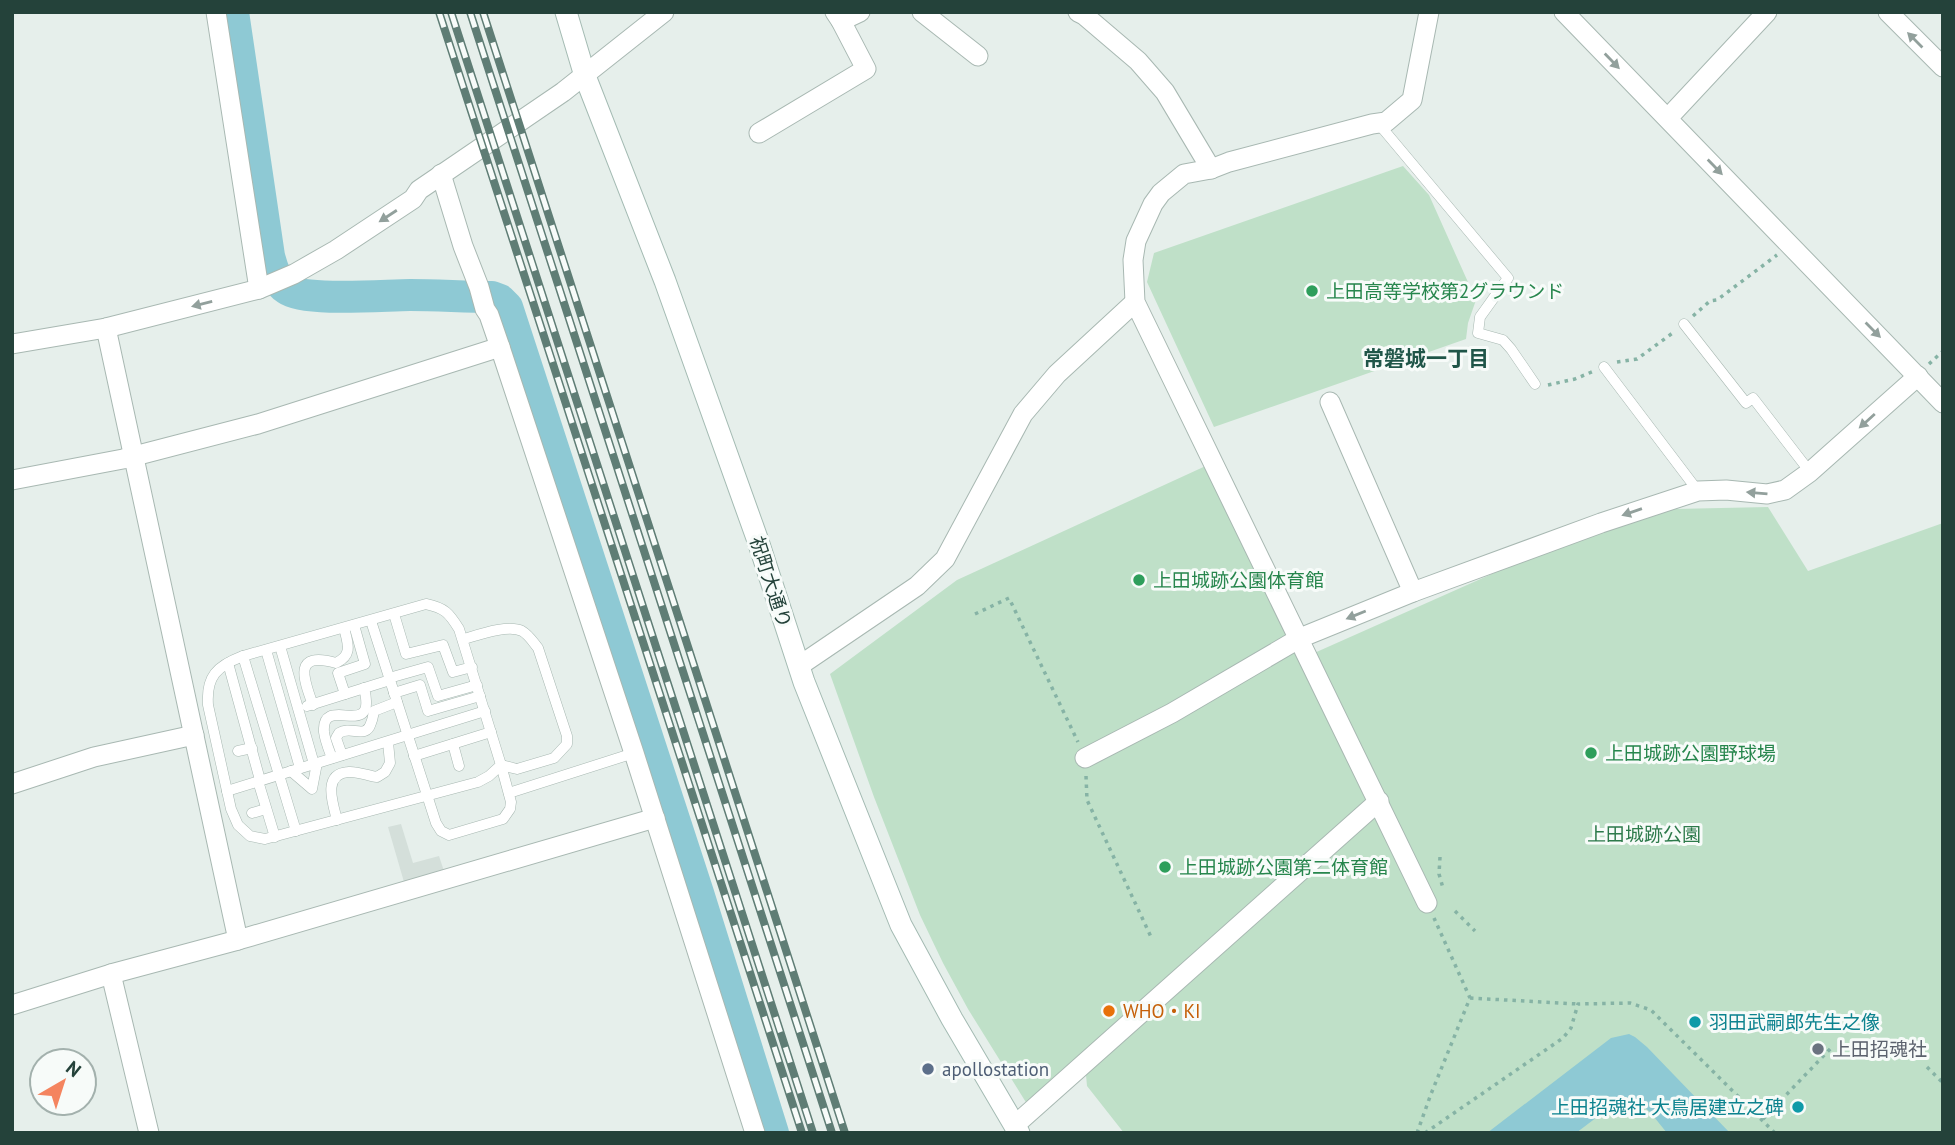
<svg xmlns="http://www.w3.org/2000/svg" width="1955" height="1145" font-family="'PT Sans','Noto Sans JP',sans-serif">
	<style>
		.built { fill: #d4dfda }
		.green { fill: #bfe0c8 }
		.water { fill: #8ec9d4 }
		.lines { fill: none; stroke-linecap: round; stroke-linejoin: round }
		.river { stroke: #8ec9d4; stroke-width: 32 }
		.lane-casing { stroke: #a8b8b2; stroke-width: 11 }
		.street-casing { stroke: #a8b8b2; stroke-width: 21 }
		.secondary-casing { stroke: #a4bbb3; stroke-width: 23 }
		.path { stroke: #86b3a5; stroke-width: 3.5; stroke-dasharray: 3.5 5; stroke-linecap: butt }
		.lane { stroke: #fff; stroke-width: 10 }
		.street { stroke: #fff; stroke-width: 19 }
		.secondary { stroke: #fff; stroke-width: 21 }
		.rail-casing { stroke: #5f7d75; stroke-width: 8 }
		.rail { stroke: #f7fbf9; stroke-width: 5; stroke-dasharray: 16; stroke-linecap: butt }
		.oneway { fill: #92a09c }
		.leisure-dot { fill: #2e9e5b; stroke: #f7fbf9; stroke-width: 2.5 }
		.food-dot { fill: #e8710a; stroke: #f7fbf9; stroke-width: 2.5 }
		.culture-dot { fill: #0f9aa8; stroke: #f7fbf9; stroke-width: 2.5 }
		.worship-dot { fill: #6b7280; stroke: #f7fbf9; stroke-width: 2.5 }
		.service-dot { fill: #5c6f8a; stroke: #f7fbf9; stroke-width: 2.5 }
		.labels { text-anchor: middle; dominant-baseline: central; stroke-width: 6; stroke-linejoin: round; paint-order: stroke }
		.leisure-label { font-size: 19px; fill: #27864d; stroke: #f7fbf9; text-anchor: start }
		.street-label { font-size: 19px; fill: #24423a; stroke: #f7fbf9 }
		.park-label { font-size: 19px; fill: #2d7a4b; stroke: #f7fbf9 }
		.food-label { font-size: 19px; fill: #c56008; stroke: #f7fbf9; text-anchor: start }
		.culture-label { font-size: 19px; fill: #0d838f; stroke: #f7fbf9; text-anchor: start }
		.worship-label { font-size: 19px; fill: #5b616d; stroke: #f7fbf9; text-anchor: start }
		.service-label { font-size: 19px; fill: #4e5e75; stroke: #f7fbf9; text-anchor: start }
		.neighbourhood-label { font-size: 21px; font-weight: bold; fill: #1f5548; stroke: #f7fbf9 }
	</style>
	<rect width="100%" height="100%" fill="#e6efeb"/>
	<polygon class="built" points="401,824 413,863 439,856 444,871 404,882 388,827"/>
	<g class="green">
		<polygon points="1403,166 1429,195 1476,300 1468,323 1466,339 1214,427 1147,282 1154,253"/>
		<polygon points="1210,464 1303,658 1597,527 1674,509 1768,507 1808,571 1943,523 1943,1133 1124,1133 1087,1086 1086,1075 1088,1073 1027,1104 968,1009 943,963 920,915 874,797 830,674 957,580"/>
	</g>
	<polygon class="water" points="1629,1034 1635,1037 1647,1047 1730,1133 1667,1133 1650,1112 1639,1103 1633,1101 1620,1102 1613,1105 1576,1133 1487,1133 1611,1038"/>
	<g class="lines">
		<path class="river" d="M233 12 269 256C272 268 276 282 287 289 305 302 385 295 410 295 438 295 465 297 492 297L500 300 507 307 698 893 773 1133"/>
		<g class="lane-casing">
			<g id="lane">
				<polyline points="1378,123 1508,278 1480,317 1478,333 1503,340 1511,349 1535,384"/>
				<polyline points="1684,324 1746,403 1753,398 1810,472"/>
				<polyline points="1604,367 1698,491"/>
				<path d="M426 604C445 608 449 613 459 629L501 765 489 776 478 782 265 839 250 836 238 825 231 809 208 705C206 676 217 666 243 656Z"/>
				<polyline points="394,614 406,654 443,645 453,672 472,667"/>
				<polyline points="371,621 436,823 441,831 449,835 503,819 510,809 511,802 501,765"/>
				<path d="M464 639C478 635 508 624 522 631 529 635 533 642 538 648L567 736V744L554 758 517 769 501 765"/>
				<polyline points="280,646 314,764"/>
				<polyline points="266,650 300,768"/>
				<polyline points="243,656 296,831"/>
				<polyline points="228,663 260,780"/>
				<polyline points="389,678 428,667 438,696 477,685"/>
				<polyline points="394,693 420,685 428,711 480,696"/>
				<polyline points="345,694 338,673 365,664 354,625"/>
				<path d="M313 705C303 678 293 651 336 663 353 655 348 644 344 628"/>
				<polyline points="307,706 390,680"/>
				<polyline points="453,744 459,766"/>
				<polyline points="238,751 252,748"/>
				<path d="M342 755 336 738 339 733C351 725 366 740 371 723 373 719 373 715 374 711L397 702"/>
				<polyline points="414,756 491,732"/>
				<path d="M332 758C329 750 325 741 324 732 321 692 378 743 364 688"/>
				<polyline points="291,771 312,789 317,763"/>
				<polyline points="258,781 275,837"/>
				<polyline points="227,791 485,711"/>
				<polyline points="509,793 634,753"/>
				<polyline points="252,813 266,809"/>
				<path d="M337 820C333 804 322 774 348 772 358 771 368 776 377 777L385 772 390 763 388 742"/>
			</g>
		</g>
		<g class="street-casing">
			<g id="street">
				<polyline points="216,12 259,289"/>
				<polyline points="922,12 978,56"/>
				<polyline points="1078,12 1084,15 1138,61 1165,92 1211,169"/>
				<polyline points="1564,12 1943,403"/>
				<polyline points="1888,12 1943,67"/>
				<polyline points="841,21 860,12"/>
				<polyline points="1668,118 1767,12"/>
				<polyline points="759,133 866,69 841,21 835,12"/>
				<polyline points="441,174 463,246 479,287 485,309 489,315 500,347 634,753 755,1133"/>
				<polyline points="106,328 238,940"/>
				<polyline points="12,344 106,328 259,289 294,274 336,250 413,199 419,190 563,92 664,12"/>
				<polyline points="1330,402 1413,592"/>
				<polyline points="12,480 123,459 258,424 500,347"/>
				<polyline points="799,666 917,586 945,559 1023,414 1057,374 1135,302"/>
				<polyline points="1085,758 1172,713 1300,638 1413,592 1601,523 1698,491 1726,490 1767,494 1785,490 1810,472 1918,376"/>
				<polyline points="12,784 94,757 194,735"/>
				<polyline points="1427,903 1135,302 1133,260 1136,241 1153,204 1161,193 1184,174 1211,169 1229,162 1372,124 1386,122 1412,100 1429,12"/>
				<polyline points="111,974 149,1133"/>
				<polyline points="12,1005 111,974 238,940 655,818"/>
				<polyline points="1014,1126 1379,801"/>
			</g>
		</g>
		<g class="secondary-casing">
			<polyline id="secondary" points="566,12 585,76 665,281 758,541 804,682 901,925 952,1019 1019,1133"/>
		</g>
		<g class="path">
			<polyline points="1693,316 1710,301 1717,300 1777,255"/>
			<polyline points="1617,362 1637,359 1674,332"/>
			<polyline points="1929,364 1943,351"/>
			<polyline points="1548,385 1575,379 1594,371"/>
			<polyline points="975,614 1009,598 1078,742"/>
			<polyline points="1086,776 1087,800 1152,939"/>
			<polyline points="1440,857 1439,874 1443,888"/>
			<polyline points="1455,911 1475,931"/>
			<polyline points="1470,998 1578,1004"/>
			<polyline points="1927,1067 1943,1083"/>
			<polyline points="1763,1119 1833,1046"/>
			<polyline points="1417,1133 1431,1094 1470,998 1434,918"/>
			<polyline points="1425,1133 1563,1038 1571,1028 1578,1004 1630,1003 1651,1010 1775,1133"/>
		</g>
		<use href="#lane" class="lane"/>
		<use href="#street" class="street"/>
		<use href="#secondary" class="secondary"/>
		<g class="rail-casing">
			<g id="rail">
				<polyline points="439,12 802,1133"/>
				<polyline points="451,12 813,1133"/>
				<polyline points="470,12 832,1133"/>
				<polyline points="483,12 845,1133"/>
			</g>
		</g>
		<use href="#rail" class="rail"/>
	</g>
	<defs><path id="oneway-solid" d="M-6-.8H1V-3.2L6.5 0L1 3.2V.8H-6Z" transform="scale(1.75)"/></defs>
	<g class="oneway">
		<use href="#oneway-solid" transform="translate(1915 40) rotate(-135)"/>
		<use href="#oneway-solid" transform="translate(1612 61) rotate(46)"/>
		<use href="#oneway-solid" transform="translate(1715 167) rotate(46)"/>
		<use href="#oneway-solid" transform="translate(388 216) rotate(147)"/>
		<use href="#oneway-solid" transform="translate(202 304) rotate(166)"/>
		<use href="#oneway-solid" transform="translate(1873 330) rotate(45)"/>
		<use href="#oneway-solid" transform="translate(1867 421) rotate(138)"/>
		<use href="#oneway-solid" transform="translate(1757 493) rotate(-175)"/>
		<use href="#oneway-solid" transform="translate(1632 512) rotate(161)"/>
		<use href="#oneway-solid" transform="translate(1356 615) rotate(158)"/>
	</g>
	<g class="leisure-dot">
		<circle cx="1312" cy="291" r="7"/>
		<circle cx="1139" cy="580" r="7"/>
		<circle cx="1591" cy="753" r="7"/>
		<circle cx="1165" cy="867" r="7"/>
	</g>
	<circle class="food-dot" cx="1109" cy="1011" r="7"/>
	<g class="culture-dot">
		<circle cx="1695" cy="1022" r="7"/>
		<circle cx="1798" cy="1107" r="7"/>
	</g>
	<circle class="worship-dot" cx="1818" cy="1049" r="7"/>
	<circle class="service-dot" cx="928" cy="1069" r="7"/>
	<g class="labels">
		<g class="leisure-label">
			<text x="1326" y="291">上田高等学校第2グラウンド</text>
			<text x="1153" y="580">上田城跡公園体育館</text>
			<text x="1605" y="753">上田城跡公園野球場</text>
			<text x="1179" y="867">上田城跡公園第二体育館</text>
		</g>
		<g class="street-label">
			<text transform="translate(771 582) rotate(72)">祝町大通り</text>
		</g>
		<g class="park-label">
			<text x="1644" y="834">上田城跡公園</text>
		</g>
		<g class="food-label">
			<text x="1123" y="1011">WHO・KI</text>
		</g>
		<g class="culture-label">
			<text x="1709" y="1022">羽田武嗣郎先生之像</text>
			<text x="1784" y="1107" text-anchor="end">上田招魂社 大鳥居建立之碑</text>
		</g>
		<g class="worship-label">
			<text x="1832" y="1049">上田招魂社</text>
		</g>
		<g class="service-label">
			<text x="942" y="1069">apollostation</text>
		</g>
		<g class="neighbourhood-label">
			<text x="1426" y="358">常磐城一丁目</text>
		</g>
	</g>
	<rect width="1955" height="1145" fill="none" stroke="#24423a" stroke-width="28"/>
	<g transform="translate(63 1082) rotate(39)"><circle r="33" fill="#f7fbf9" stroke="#a3b1ad" stroke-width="2"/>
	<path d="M0-5L12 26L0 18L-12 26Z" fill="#f4845f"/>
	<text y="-10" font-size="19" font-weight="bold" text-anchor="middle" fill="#24423a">N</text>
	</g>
</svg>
